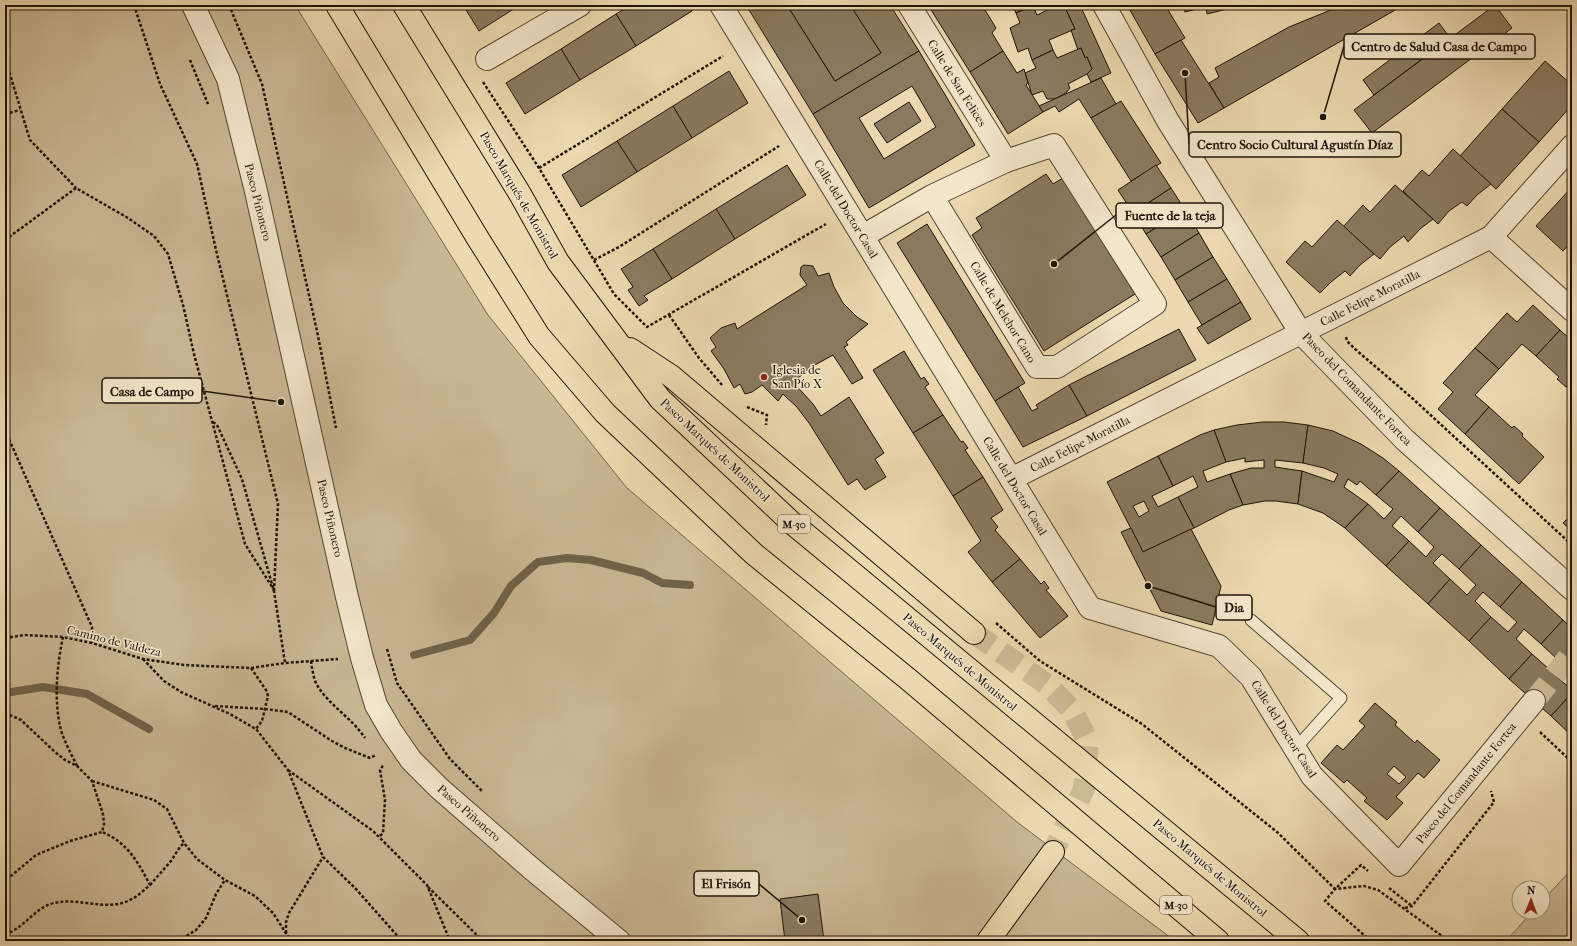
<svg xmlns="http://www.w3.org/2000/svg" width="1577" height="946" font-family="'IM FELL French Canon',serif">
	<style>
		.green { fill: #c9b793; stroke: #74654e }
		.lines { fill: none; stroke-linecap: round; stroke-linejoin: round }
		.stream { stroke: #70624a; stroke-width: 8 }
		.building { fill: #8a7a5f; stroke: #1f1308; fill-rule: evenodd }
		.minor-tunnel { stroke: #cdbb96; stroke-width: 22; stroke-dasharray: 22 11; stroke-linecap: butt }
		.motorway-tunnel { stroke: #cdbb96; stroke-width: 22; stroke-dasharray: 22 11; stroke-linecap: butt }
		.service-casing { stroke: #524432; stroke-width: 13 }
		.minor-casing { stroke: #524432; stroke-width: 24 }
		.motorway-casing { stroke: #1f1308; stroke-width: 24 }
		.path { stroke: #1f1308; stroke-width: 2.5; stroke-dasharray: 3 2; stroke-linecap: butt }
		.service { stroke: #f3e6cb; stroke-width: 11 }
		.minor { stroke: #f3e6cb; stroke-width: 22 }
		.motorway { stroke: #ecd9af; stroke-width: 22 }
		.poi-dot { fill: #8f2418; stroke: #f3e6cb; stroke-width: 1.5 }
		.labels { text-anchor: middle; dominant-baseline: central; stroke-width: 3; stroke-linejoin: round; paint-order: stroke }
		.shield { fill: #f3e6cb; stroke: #5f5242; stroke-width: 1 }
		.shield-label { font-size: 11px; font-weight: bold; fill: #1f1308 }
		.street-label { font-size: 12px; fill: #1f1308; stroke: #f3e6cb }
		.poi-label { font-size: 12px; fill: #1f1308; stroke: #f3e6cb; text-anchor: start }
		.leader { fill: none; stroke: #1f1308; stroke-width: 1.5 }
		.callout-dot { fill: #1f1308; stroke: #f3e6cb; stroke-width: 1.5 }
		.callout { fill: #f3e6cb; stroke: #1f1308; stroke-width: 1.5 }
		.callout-label { font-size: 13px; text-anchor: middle; font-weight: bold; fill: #1f1308 }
	</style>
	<rect width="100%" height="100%" fill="#ecd9af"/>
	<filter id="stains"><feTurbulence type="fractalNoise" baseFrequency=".005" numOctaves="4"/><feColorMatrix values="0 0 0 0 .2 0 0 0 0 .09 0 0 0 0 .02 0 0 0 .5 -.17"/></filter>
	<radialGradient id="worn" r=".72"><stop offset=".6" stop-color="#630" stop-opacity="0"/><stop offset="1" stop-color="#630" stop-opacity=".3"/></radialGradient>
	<g class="green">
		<polygon points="5,5 295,5 488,315 627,488 1017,822 1175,941 5,941"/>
		<polygon points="1572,869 1572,941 1506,941 1532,912 1543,912 1543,900"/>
	</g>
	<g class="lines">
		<g class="stream">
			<polyline points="414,655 470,640 494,613 511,586 538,562 567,558 591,560 643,573 662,583 690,585"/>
			<polyline points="5,693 43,687 87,694 149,729"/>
		</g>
	</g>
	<g class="building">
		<polygon points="463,5 520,5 479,31"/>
		<polygon points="631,5 688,5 692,11 636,46 616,14"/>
		<polygon points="746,5 787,5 835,81 881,53 850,5 890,5 919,51 813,114"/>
		<polygon points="787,5 850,5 881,53 835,81"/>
		<polygon points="928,5 982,5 996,28 992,33 1003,51 970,72"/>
		<polygon points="1012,5 1033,5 1033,6 1016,13"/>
		<polygon points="1055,5 1066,5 1065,7 1075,29 1049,40 1053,50 1032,60 1028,48 1018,52 1010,28 1020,23 1016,13 1033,6 1037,15 1056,6"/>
		<polygon points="1066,5 1080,5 1111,73 1091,82 1087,74 1092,69 1087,57 1085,58 1081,48 1078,50 1071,30 1075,29 1065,7"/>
		<polygon points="1127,5 1165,5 1185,38 1155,54"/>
		<polygon points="1183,5 1243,5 1207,14 1206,7 1185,12"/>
		<polygon points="1343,5 1404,5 1224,108 1209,83 1219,77 1215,68 1289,27"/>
		<polygon points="1495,5 1512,28 1372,133 1354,110"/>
		<polygon points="616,14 636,46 580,80 561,49"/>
		<polygon points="1439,23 1450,38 1374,95 1363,80"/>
		<polygon points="1181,40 1224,108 1198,123 1155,54"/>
		<polygon points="1081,48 1085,58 1087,57 1092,69 1087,74 1068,84 1070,88 1066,93 1055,99 1047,99 1043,91 1032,95 1025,73 1036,68 1032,60 1053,50 1057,58"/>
		<polygon points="561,49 580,80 525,114 506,83"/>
		<path d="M919 51 975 145 869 208 813 114ZM912 86 936 127 884 159 859 118Z"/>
		<polygon points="1003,51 1017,73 1024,69 1028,83 1026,85 1043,112 1008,134 970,72"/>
		<polygon points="1545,61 1572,85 1572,105 1539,142 1502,109"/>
		<polygon points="729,71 748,103 692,138 673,106"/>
		<polygon points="1101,78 1116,104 1091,118 1079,99 1059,112 1055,106 1043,112 1039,106"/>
		<polygon points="1121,101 1161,163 1131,181 1091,118"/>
		<polygon points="909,102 921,121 887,143 874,124"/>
		<polygon points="673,106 692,138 637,172 617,141"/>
		<polygon points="1502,109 1539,142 1496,189 1460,156"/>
		<polygon points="617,141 637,172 581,207 562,175"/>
		<polygon points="1453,149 1491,184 1477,195 1467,206 1462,202 1449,211 1438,224 1403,191 1422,170 1429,176"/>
		<polygon points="787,165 806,195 735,239 716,209"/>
		<polygon points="1156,165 1171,188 1133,213 1118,190"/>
		<polygon points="1046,174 1053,184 1063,178 1135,294 1044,351 972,235 982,228 976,218"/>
		<polygon points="1395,185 1433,219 1420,229 1408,242 1404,236 1390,247 1380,259 1343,227 1363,205 1370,212"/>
		<polygon points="1572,187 1572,241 1563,251 1536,226"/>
		<polygon points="1171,188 1185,210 1146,234 1133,213"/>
		<polygon points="716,209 735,239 672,279 653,249"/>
		<polygon points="1185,210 1199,233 1161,257 1146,234"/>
		<polygon points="1337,220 1374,254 1360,265 1350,276 1345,271 1331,282 1320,293 1286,262 1305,241 1312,247"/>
		<polygon points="927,224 1025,383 995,401 897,243"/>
		<polygon points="1199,233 1213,257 1175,280 1161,257"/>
		<polygon points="653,249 672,279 644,296 648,300 639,306 628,290 633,287 621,269"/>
		<polygon points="1213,257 1227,279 1188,302 1175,280"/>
		<polygon points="804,265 813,266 818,276 829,273 834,287 843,303 857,317 868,324 846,342 848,345 844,347 863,378 852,384 833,355 813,366 793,382 813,404 821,416 849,397 884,453 875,459 886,477 865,490 857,479 848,485 809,423 796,406 787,398 783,394 778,401 762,385 752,392 745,394 740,384 734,388 724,369 711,351 716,347 710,338 721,328 735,323 737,329 807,285 800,275 801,267"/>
		<polygon points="1227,279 1241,302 1202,325 1188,302"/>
		<polygon points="1241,302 1251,319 1208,344 1197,328"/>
		<polygon points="1533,305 1560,330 1536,356 1522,344 1499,369 1475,348 1507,313 1517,322"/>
		<polygon points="1179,329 1196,360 1087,416 1069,385"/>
		<polygon points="1560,330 1572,341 1572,389 1568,385 1566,387 1557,379 1559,377 1536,356"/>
		<polygon points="1475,348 1499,369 1475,395 1489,407 1465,434 1438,409 1453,392 1443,383"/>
		<polygon points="904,351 921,379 924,377 929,384 925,387 943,415 913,433 873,370"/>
		<polygon points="1069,385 1087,416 1023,447 995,401 1018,387 1032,411 1038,408 1036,405"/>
		<polygon points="1489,407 1512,428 1514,426 1523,434 1522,436 1544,457 1519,484 1465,434"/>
		<polygon points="943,415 961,442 963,441 968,448 965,450 983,477 953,496 913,433"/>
		<polygon points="1263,422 1284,422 1308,425 1303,463 1275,460 1275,467 1302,471 1298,504 1276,501 1265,501 1243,505 1230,474 1251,468 1264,468 1264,460 1245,462 1245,458 1226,462 1214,430 1237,425"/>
		<polygon points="1308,425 1333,431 1361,444 1383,458 1399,471 1376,495 1360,481 1357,485 1348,479 1344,487 1368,504 1345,528 1323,513 1298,504 1302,471 1334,482 1338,474 1324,468 1303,463"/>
		<polygon points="1214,430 1226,462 1203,471 1207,482 1230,474 1243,505 1229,510 1194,528 1178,497 1198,487 1193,476 1173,486 1158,456 1200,435"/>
		<path d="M1158 456 1173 486 1152 496 1158 507 1178 497 1194 528 1143 552 1107 482ZM1144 501 1149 511 1139 517 1133 506Z"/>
		<polygon points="1399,471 1440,508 1418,532 1401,516 1392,526 1409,541 1386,566 1345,528 1368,504 1384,519 1393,509 1376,495"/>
		<polygon points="983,477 1003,510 991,518 998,527 995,530 1020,559 992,582 968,552 981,541 953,496"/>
		<polygon points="1440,508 1481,545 1459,569 1442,554 1433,563 1450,579 1428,604 1386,566 1409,541 1426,557 1434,547 1418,532"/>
		<polygon points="1572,514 1572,531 1563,523"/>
		<polygon points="1131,528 1143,552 1191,529 1221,586 1212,625 1161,611 1121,532"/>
		<polygon points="1481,545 1522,582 1500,607 1483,592 1475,601 1491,617 1469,641 1428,604 1450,579 1467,595 1476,585 1459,569"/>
		<polygon points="1020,559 1041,584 1044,581 1049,588 1046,590 1068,616 1040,638 992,582"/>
		<polygon points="1522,582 1563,620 1541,644 1524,629 1516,639 1532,654 1509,679 1469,641 1491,617 1508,632 1517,622 1500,607"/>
		<polygon points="1563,620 1572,628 1572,673 1565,666 1556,676 1572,690 1572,693 1551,716 1509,679 1532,654 1549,669 1557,659 1541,644"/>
		<polygon points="1572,693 1572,736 1551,716"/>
		<path d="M1375 703 1397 722 1395 725 1415 743 1417 740 1440 760 1424 778 1418 773 1396 797 1403 803 1387 820 1364 801 1367 798 1347 780 1344 783 1321 763 1337 745 1343 750 1365 726 1359 721ZM1394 766 1406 777 1399 784 1387 774Z"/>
		<polygon points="818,894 824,941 785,941 780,899"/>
	</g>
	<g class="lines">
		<polyline class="minor-tunnel" points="1534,701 1572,653"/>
		<polyline class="motorway-tunnel" points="974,633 1046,684 1072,710 1088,742 1084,789 1053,852"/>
		<g class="service-casing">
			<polyline id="service" points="1251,620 1341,698 1295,749"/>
		</g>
		<g class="minor-casing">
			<g id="minor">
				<polyline points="193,5 228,79 255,187 347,597 362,658 376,705 391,731 411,760 439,788 532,869 619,941"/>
				<polyline points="721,5 1090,608 1219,646 1251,677 1312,776 1399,865 1534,701"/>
				<polyline points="909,5 1006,161"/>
				<polyline points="1104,5 1168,121 1301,333 1405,440 1572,589"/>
				<polyline points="487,59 580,5"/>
				<polyline points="863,236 932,196 1006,161 1054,145 1155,304 1057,367 1037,367 932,196"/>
				<polyline points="1491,237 1572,310"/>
				<polyline points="1011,479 1491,237 1572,146"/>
			</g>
		</g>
		<g class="motorway-casing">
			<g id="motorway">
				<polyline points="337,5 477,237 539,336 605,413 754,554 908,679 1218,941"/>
				<polyline points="404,5 520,194 558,262 660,399 792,523 1298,941"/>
				<polyline points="630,349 671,376 974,633"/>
				<polyline points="988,941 1053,852"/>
			</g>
		</g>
		<g class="path">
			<polyline points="134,5 160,84 197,164 216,250 278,504 274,591"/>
			<polyline points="229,5 262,84 317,331 336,428"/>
			<polyline points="5,58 30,140 76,188"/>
			<polyline points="190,60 208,104"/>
			<polyline points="483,82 539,168 614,294 647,327 826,224"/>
			<polyline points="5,114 20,110"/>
			<polyline points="539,168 723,56"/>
			<polyline points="5,240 76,188 128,218 154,236 168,254 183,305 194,354 245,544 274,590"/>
			<polyline points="594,260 619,247 779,146"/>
			<polyline points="669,315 699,358 722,385"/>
			<polyline points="1346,337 1347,341 1355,349 1412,398 1572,545"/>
			<polyline points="747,407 767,415 766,425"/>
			<polyline points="213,422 217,425 242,479 274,591 285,663"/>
			<polyline points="5,430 92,627 92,643"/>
			<polyline points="996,623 1040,661 1142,724 1277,832 1335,889 1361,865 1368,871"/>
			<path d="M63 637C57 665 54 698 60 726 63 740 71 753 77 766"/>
			<polyline points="5,638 25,635 63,637 92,643 143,659 184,665 251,668 285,663 338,659"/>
			<polyline points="387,649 397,683 450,759 482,791"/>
			<polyline points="143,659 164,681 181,692 230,714 256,729 288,770 323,857 355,888 402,941"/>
			<path d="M311 661C312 668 313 676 316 683 326 703 352 718 365 738"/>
			<polyline points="251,668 266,690 268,696 262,721 256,729"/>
			<polyline points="215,706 265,709 288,712 332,741 345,748 370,758 376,755"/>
			<polyline points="5,713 21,720 55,752 65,760 77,766 92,781 103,814 104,824 102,832 70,841 36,855 5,881"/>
			<polyline points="1540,732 1572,762"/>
			<polyline points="288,770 373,831 427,885 450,941"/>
			<polyline points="92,781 154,800 167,809 184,843 197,859 225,880 255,896 273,913 291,941"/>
			<polyline points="380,836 383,833 385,800 380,770 384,764"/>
			<polyline points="150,885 171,861 180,847 184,843"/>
			<polyline points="428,887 483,941"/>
			<polyline points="1389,888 1412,906"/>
			<polyline points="1405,908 1412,906 1494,802 1491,791"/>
			<polyline points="286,933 286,922 289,913 323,857"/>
			<path d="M5 934C24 929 35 907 54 903 79 897 106 912 130 900 137 897 144 890 150 885 138 862 127 842 102 832"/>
			<polyline points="178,941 196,930 206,918 216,894 225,880"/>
			<polyline points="1371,941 1325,901 1335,889 1364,886 1378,890 1449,941"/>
		</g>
		<use href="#service" class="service"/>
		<use href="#minor" class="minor"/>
		<use href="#motorway" class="motorway"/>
	</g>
	<circle class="poi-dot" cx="764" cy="377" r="4"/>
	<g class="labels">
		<g class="shield">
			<rect x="778" y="515" width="32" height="18" rx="3"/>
			<rect x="1160" y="896" width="32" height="18" rx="3"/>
		</g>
		<g class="shield-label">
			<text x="794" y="524">M-30</text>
			<text x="1176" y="905">M-30</text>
		</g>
		<g class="street-label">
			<text transform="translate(957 83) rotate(58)">Calle de San Felices</text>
			<text transform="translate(519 195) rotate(60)">Paseo Marqués de Monistrol</text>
			<text transform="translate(258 202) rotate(76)">Paseo Piñonero</text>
			<text transform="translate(846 209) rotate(59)">Calle del Doctor Casal</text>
			<text transform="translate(1370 298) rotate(-27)">Calle Felipe Moratilla</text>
			<text transform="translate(1003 312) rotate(59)">Calle de Melchor Cano</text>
			<text transform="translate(1357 389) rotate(46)">Paseo del Comandante Fortea</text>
			<text transform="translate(1080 444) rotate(-27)">Calle Felipe Moratilla</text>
			<text transform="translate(715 450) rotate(43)">Paseo Marqués de Monistrol</text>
			<text transform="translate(1015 486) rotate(59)">Calle del Doctor Casal</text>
			<text transform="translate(330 518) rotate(77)">Paseo Piñonero</text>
			<text transform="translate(114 641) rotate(14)">Camino de Valdeza</text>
			<text transform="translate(960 662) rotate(40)">Paseo Marqués de Monistrol</text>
			<text transform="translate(1284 729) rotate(58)">Calle del Doctor Casal</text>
			<text transform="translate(1466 783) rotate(-51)">Paseo del Comandante Fortea</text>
			<text transform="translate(469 813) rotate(41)">Paseo Piñonero</text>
			<text transform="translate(1210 868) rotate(40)">Paseo Marqués de Monistrol</text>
		</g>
		<g class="poi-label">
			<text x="772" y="370">Iglesia de<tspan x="772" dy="14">San Pío X</tspan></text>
		</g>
	</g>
	<path class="leader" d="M1323 117L1344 46M1185 73L1189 144M1054 264L1116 215M281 402L202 391M1148 586L1216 607M802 920L759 884"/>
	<g class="callout-dot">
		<circle cx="1323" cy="117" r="4"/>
		<circle cx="1185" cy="73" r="4"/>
		<circle cx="1054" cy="264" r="4"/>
		<circle cx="281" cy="402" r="4"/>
		<circle cx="1148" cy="586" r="4"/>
		<circle cx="802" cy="920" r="4"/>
	</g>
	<g class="callout">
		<rect x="1344" y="34" width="191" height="25" rx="4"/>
		<rect x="1189" y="132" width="212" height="25" rx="4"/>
		<rect x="1116" y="203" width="107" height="25" rx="4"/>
		<rect x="102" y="378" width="100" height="25" rx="4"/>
		<rect x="1216" y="595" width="36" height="25" rx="4"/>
		<rect x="694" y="871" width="65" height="25" rx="4"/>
	</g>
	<g class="callout-label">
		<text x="1439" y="51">Centro de Salud Casa de Campo</text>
		<text x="1295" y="149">Centro Socio Cultural Agustín Díaz</text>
		<text x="1170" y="220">Fuente de la teja</text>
		<text x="152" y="396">Casa de Campo</text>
		<text x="1234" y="612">Dia</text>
		<text x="726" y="888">El Frisón</text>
	</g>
	<rect width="1577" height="946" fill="none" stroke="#ecd9af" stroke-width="20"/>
	<rect x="6" y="6" width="1565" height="934" fill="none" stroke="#1f1308" stroke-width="2"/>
	<rect x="10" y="10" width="1557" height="926" fill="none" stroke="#1f1308"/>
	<g transform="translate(1531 900) rotate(1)"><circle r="19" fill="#f3e6cb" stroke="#9e927d"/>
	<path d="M0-3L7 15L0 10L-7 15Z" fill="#8f2418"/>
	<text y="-6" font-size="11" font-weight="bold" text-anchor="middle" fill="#1f1308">N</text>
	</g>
	<rect width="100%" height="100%" filter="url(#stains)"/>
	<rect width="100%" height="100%" fill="url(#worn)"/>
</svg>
